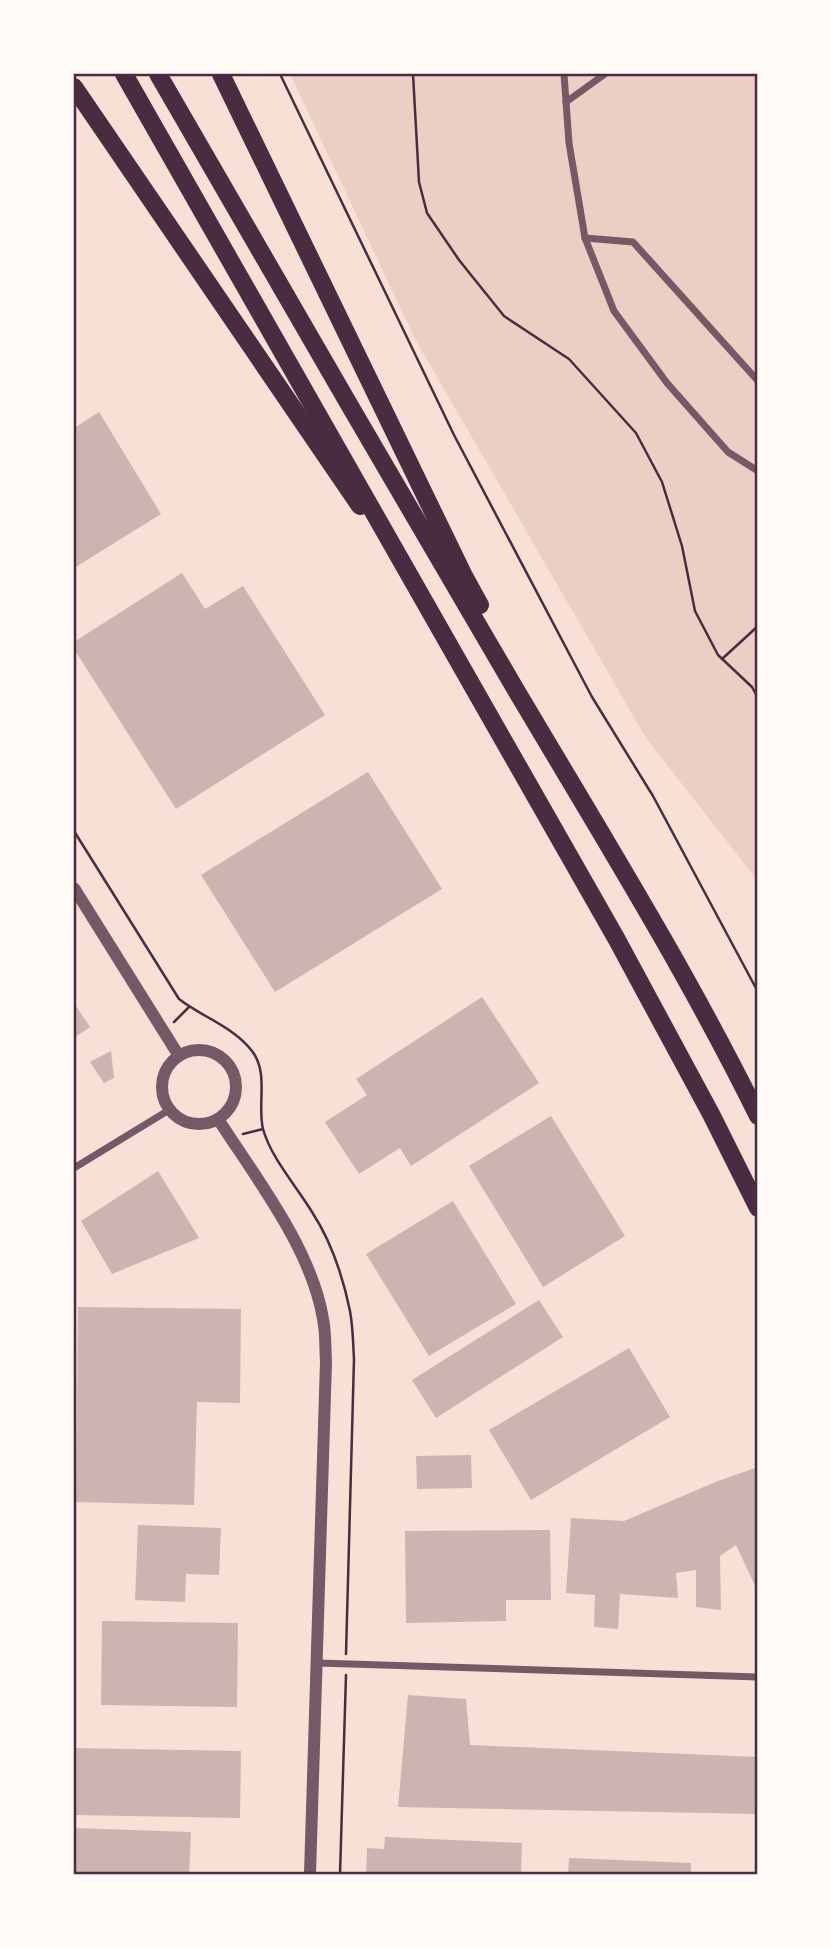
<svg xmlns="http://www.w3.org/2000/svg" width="831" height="1948" font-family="Literata,serif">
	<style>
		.green { fill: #ebcfc5 }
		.building { fill: #ccb4b1 }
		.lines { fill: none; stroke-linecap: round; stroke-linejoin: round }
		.path { stroke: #4a2c40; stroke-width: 2.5 }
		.minor { stroke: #755966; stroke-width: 7 }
		.tertiary { stroke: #755966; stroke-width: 12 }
		.motorway { stroke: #4a2c40; stroke-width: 18 }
		.neatline { fill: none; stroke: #4a2c40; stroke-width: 2.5 }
	</style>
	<rect width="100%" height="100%" fill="#f7e1d7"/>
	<polygon class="green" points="290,74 757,74 757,880 646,738 415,339"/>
	<g class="building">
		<polygon points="99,412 161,514 74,568 74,428"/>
		<polygon points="182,573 205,609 243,586 325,715 176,809 74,649 74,642"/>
		<polygon points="368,772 442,889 275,992 201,875"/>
		<polygon points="482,997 539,1083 411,1166 400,1148 359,1174 325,1122 367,1095 356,1079"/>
		<polygon points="74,1003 90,1027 74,1038"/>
		<polygon points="111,1051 114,1078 104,1083 90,1062"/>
		<polygon points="551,1116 625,1236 543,1287 469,1166"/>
		<polygon points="158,1171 199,1238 112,1274 81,1221"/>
		<polygon points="453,1201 516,1304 429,1356 366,1254"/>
		<polygon points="539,1300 563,1337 436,1418 412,1380"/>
		<polygon points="78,1307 241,1309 240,1403 197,1402 194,1505 76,1502"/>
		<polygon points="629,1348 670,1417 531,1500 489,1430"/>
		<polygon points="471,1455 472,1488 417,1489 416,1456"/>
		<polygon points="758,1467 758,1592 736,1545 720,1556 721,1610 696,1607 696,1570 676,1573 678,1598 620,1594 618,1629 594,1627 595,1595 566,1593 571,1518 624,1521 718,1481"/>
		<polygon points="138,1525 221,1528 219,1575 186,1574 185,1602 135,1600"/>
		<polygon points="550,1530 551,1600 506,1600 506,1621 406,1623 405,1531"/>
		<polygon points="102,1621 238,1623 237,1707 101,1705"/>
		<polygon points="408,1695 466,1699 470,1745 758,1757 758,1814 398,1807"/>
		<polygon points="74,1748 241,1751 240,1818 74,1815"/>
		<polygon points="74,1828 191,1832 189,1874 74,1874"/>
		<polygon points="385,1837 522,1843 521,1874 366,1874 367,1848 384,1849"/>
		<polygon points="569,1858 691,1863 691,1874 568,1874"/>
	</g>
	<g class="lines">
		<g class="path">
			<polyline points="280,74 454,435 592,697 653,796 758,992"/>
			<polyline points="413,74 419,182 427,213 459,260 504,316 569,359 636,433 662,482 682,546 695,611 718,655 752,687 758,698"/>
			<polyline points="722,659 758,626"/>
			<path d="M74 831 179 999C202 1017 234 1027 252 1051 269 1073 257 1104 263 1129 271 1158 297 1187 312 1212 331 1241 343 1277 350 1311 353 1327 353 1343 354 1359L346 1654"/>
			<polyline points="174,1022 189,1007"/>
			<polyline points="243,1134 263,1129"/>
			<polyline points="340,1874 346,1675"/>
		</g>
		<g class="minor">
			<polyline points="564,74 569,143 585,238 614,311 667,383 728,452 758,471"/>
			<polyline points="566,102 605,74"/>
			<polyline points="585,238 633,242 758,381"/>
			<polyline points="74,1168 169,1110"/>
			<polyline points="318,1663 758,1677"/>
		</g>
		<g class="tertiary">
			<polyline points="74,888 179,1056"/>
			<circle cx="199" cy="1087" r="37"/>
			<path d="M218 1119C256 1178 312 1250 323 1319 326 1333 325 1348 326 1362L310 1874"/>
		</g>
		<g class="motorway">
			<polyline points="124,74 616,938 711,1114 758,1208"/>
			<path d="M158 74C275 278 394 482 513 685 597 827 685 968 758 1116"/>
			<polyline points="221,74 463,574 480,605"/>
			<polyline points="74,87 360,506"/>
		</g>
	</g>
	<rect width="831" height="1948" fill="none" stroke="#fffaf5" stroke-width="150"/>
	<rect x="75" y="75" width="681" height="1798" class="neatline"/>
</svg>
